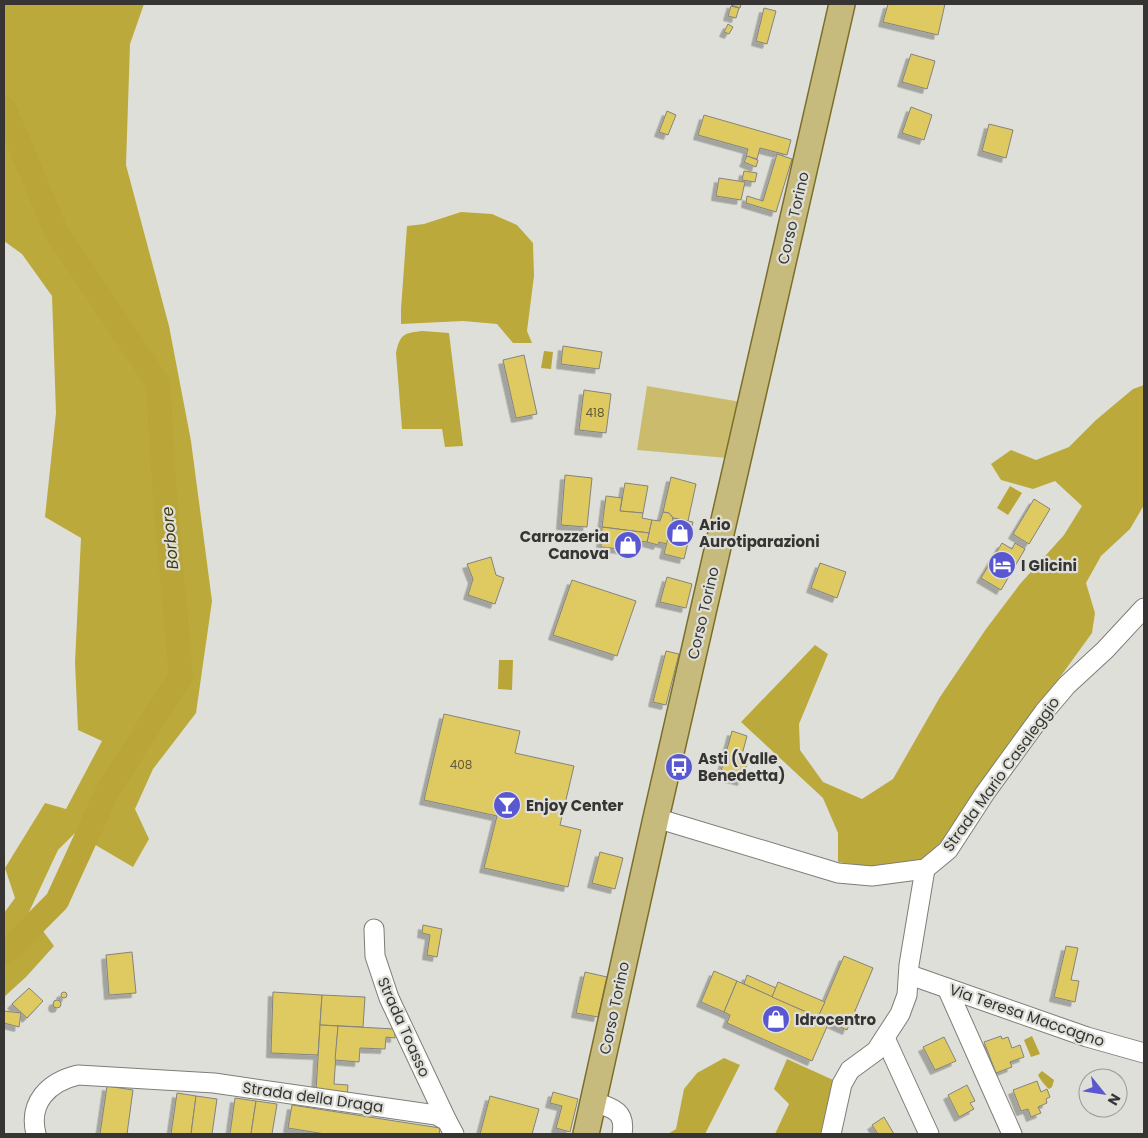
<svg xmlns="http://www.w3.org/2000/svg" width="1148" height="1138" font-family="Poppins,sans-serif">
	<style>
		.green { fill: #cbbc6d }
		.forest { fill: #bca93c }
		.water { fill: #b9a538 }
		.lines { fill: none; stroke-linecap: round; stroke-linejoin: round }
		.river { stroke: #b9a538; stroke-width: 24 }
		.building { fill: #deca61; stroke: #84837f; filter: url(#shadow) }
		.minor-casing { stroke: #7e7d78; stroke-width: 21 }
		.major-casing { stroke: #7b6e2a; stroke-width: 28 }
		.minor { stroke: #fff; stroke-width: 19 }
		.major { stroke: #c6bb7c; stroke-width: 25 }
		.labels { text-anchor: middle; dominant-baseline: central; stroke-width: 4.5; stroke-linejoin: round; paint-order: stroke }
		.number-label { font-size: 12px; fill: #605a3e }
		.street-label { font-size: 15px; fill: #363533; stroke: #dfdfd9 }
		.poi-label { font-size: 15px; font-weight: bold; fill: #363533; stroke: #dfdfd9; text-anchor: start }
		.water-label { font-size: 16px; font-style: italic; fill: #423a0c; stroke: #dfdfd9 }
	</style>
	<defs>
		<filter id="shadow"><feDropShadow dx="-4.5" dy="4.5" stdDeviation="0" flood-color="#0004"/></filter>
	</defs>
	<rect width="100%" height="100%" fill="#dfdfd9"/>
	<polygon class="green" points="647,386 741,402 727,458 637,450"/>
	<g class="forest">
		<polygon points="4,4 144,4 130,44 126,165 169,326 191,441 212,601 196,713 153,769 135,809 149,839 133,867 75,833 58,850 29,912 54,946 26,977 4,997 4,913 15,898 5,868 45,803 66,809 102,741 78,730 75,662 81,538 45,517 56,413 52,296 22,254 4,241"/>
		<polygon points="461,212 492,214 517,225 533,243 534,276 527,331 532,343 513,343 497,324 463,321 401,324 401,309 407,226 424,224"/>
		<path d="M423 331 449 333 463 446 445 447 442 429H402L396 353C400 333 405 333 423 331Z"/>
		<polygon points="1144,385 1144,505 1130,529 1101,556 1086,583 1095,613 1092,633 1039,706 953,831 920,862 871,867 838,862 838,833 823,798 741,722 815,645 828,654 799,724 800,750 823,782 862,799 893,779 940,697 986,629 1020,584 1064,535 1082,506 1055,481 1033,489 1001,480 991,464 1011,450 1036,460 1069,447 1096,420 1133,389"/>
		<polygon points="724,1058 740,1065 705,1134 668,1134 676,1129 684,1089 697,1073"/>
		<polygon points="787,1059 842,1084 831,1134 775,1134 789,1104 774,1089"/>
	</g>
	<g class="water">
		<polygon points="544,351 553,352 551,369 541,368"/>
		<polygon points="1010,486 1022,493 1008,515 997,508"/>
		<polygon points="499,660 513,660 512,690 498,689"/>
		<polygon points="1032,1036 1040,1054 1031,1057 1024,1040"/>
		<path d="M1042 1071 1054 1080 1052 1087 1049 1089C1045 1086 1040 1079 1038 1075Z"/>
	</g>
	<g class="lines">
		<polyline class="river" points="4,108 56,231 158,383 165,499 181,676 107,792 57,901 4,954"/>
	</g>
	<g class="building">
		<polygon points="731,4 741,4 740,8 731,5"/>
		<polygon points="888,4 945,4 938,35 883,22"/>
		<polygon points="731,6 739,8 736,18 728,16"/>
		<polygon points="764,8 776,11 767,44 756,41"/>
		<polygon points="728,24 733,27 729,34 724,32"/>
		<polygon points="911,54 935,61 927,89 902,82"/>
		<polygon points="911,107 932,115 924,140 902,133"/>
		<polygon points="667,111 676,115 668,135 659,132"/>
		<polygon points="704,115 791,140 787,155 760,148 757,159 746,156 748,149 698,135"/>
		<polygon points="989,124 1013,130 1006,158 982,151"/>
		<polygon points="777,154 792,159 776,212 746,203 747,196 763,201"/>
		<polygon points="747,156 758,160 756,167 744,162"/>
		<polygon points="744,171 757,173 755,182 742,180"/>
		<polygon points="719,178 745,182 741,200 716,196"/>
		<polygon points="563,346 602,352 599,369 561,364"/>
		<polygon points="524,355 537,414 516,418 503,360"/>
		<polygon points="584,390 611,394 606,433 579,430"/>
		<polygon points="565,475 592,478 587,527 561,525"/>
		<polygon points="671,477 696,484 688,521 673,518 669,513 663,512"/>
		<polygon points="625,483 648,486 643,513 620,511"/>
		<polygon points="606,496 622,498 620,511 643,513 642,518 652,520 649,533 602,527"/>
		<polygon points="1034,499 1050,509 1029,544 1013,534"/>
		<polygon points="663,512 669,513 673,518 667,544 659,542 658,545 647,542 652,520 660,521"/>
		<polygon points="673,518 693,522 684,559 664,554"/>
		<polygon points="602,527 633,531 631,550 601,547"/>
		<polygon points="633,531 649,533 647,542 632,540"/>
		<polygon points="1002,543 1012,549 1015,543 1025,549 1001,590 981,578"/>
		<polygon points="491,557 496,575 504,578 495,604 468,595 473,579 467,564"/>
		<polygon points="820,563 846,572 837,598 811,588"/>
		<polygon points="667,577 692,584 686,608 660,602"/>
		<polygon points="572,580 636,601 617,656 553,635"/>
		<polygon points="666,651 679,654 666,705 653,702"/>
		<polygon points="444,714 520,731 515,753 574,766 560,825 581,830 568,887 484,868 497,816 424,800"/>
		<polygon points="732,731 747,736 740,762 747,764 742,781 720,775"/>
		<polygon points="600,852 623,858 615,889 592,883"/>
		<polygon points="423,925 442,929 437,957 427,955 430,935 422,933"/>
		<polygon points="1066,946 1078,948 1071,980 1079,981 1075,1002 1054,997"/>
		<polygon points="132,952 136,993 109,995 106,955"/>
		<polygon points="844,956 873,968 847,1030 818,1017"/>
		<polygon points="714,971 737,981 724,1012 701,1002"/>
		<polygon points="585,972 607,977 598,1017 576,1013"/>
		<polygon points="747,975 776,988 772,997 744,984"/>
		<polygon points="737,981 829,1022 812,1061 727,1023 730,1015 724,1012"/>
		<polygon points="778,982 825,1002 818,1017 772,997"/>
		<polygon points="29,988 43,1001 27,1018 12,1004"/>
		<circle cx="64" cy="995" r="3"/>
		<polygon points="273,992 322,995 318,1055 271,1053"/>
		<polygon points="322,995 365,997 363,1027 320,1025"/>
		<circle cx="57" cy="1004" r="4"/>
		<polygon points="4,1011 21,1013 19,1027 4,1023"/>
		<polygon points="320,1025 338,1026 334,1084 348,1085 347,1097 316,1091"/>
		<polygon points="338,1026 395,1029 395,1038 386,1037 385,1049 360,1048 359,1062 335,1060"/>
		<polygon points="1001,1036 1002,1039 1008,1037 1012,1048 1020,1045 1024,1057 1010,1062 1012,1067 996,1073 984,1042"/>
		<polygon points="944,1037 956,1061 935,1070 923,1047"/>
		<polygon points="1037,1081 1041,1092 1047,1089 1050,1097 1046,1099 1047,1103 1038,1107 1041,1113 1031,1117 1028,1109 1021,1111 1013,1090"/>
		<polygon points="967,1085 975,1101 970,1103 974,1109 959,1117 948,1095"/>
		<polygon points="107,1086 133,1090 127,1134 100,1134"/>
		<polygon points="553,1092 578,1099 570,1132 556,1128 562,1106 550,1103"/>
		<polygon points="177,1093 196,1096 191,1134 171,1134"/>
		<polygon points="196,1096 217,1099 212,1134 191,1134"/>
		<polygon points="490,1096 539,1109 532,1134 480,1134"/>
		<polygon points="235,1098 256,1101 251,1134 230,1134"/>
		<polygon points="256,1101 277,1104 272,1134 251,1134"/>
		<polygon points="292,1105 440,1128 439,1134 325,1134 288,1128"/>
		<polygon points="884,1117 894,1134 878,1134 872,1125"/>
	</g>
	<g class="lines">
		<g class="minor-casing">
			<g id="minor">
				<polyline points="656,818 838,873 872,876 925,869 948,850 985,793 1044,712 1067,685 1105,650 1144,608"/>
				<polyline points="374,929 375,956 389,998 447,1121"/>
				<polyline points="910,975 1087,1037 1144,1053"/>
				<polyline points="947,988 1012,1134"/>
				<polyline points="885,1038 929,1134"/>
				<path d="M593 1102C613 1108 626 1111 622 1134"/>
				<path d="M36 1134C28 1102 49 1082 78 1075L214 1083 436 1115 447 1121 454 1134"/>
				<polyline points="831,1134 842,1084 850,1070 876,1051 900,1014 907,995 909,965 925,869"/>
			</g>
		</g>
		<g class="major-casing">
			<polyline id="major" points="586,1134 656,818 842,4"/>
		</g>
		<use href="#minor" class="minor"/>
		<use href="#major" class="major"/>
	</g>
	<defs>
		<g id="shop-disc" transform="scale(1.4375)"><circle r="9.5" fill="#5958d0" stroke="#dfdfd9"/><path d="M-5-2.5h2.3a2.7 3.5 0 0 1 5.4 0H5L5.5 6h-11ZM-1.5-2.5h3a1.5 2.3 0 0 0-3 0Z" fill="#fff"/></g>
		<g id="hotel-disc" transform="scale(1.4375)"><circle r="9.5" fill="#5958d0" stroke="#dfdfd9"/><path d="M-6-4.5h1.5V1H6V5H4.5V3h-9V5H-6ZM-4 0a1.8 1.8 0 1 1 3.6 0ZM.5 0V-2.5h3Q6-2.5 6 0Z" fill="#fff"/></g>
		<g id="bus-disc" transform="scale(1.4375)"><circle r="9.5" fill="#5958d0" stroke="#dfdfd9"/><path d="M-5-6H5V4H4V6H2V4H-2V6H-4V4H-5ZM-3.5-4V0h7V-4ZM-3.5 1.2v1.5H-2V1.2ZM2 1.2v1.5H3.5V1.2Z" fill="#fff"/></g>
		<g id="bar-disc" transform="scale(1.4375)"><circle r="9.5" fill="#5958d0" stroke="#dfdfd9"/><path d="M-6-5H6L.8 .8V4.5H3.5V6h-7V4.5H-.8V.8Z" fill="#fff"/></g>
	</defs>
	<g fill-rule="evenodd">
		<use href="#shop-disc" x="680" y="533"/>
		<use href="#shop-disc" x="628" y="545"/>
		<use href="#hotel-disc" x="1002" y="565"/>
		<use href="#bus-disc" x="679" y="767"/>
		<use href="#bar-disc" x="507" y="805"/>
		<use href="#shop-disc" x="776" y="1019"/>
	</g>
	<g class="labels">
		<g class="number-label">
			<text x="595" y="412">418</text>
			<text x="461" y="764">408</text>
		</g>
		<g class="street-label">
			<text transform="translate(793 218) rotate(-77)">Corso Torino</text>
			<text transform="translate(703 613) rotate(-77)">Corso Torino</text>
			<text transform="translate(1001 774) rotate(-54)">Strada Mario Casaleggio</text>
			<text transform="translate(614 1008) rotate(-78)">Corso Torino</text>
			<text transform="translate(1027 1015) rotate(19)">Via Teresa Maccagno</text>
			<text transform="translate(404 1027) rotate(66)">Strada Toasso</text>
			<text transform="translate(313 1097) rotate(8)">Strada della Draga</text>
		</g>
		<g class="poi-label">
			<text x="699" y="524">Ario<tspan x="699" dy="17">Aurotiparazioni</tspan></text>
			<text x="609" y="536" text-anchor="end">Carrozzeria<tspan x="609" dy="17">Canova</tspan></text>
			<text x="1021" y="565">I Glicini</text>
			<text x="698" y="758">Asti (Valle<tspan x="698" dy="17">Benedetta)</tspan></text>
			<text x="526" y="805">Enjoy Center</text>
			<text x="795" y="1019">Idrocentro</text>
		</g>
		<g class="water-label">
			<text transform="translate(170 538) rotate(-95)">Borbore</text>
		</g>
	</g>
	<rect width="1148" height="1138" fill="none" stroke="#363533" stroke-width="10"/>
	<g transform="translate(1103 1093) rotate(120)"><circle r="24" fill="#dfdfd9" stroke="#9b9b97"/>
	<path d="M0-4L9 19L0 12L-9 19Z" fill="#5958d0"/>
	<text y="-8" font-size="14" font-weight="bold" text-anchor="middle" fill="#363533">N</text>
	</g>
</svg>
